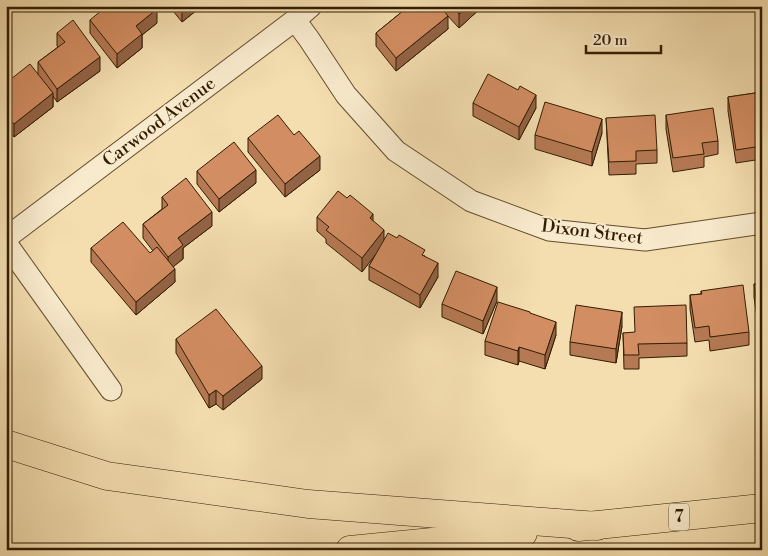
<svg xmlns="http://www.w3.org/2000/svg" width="768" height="556" font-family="'Libre Bodoni',serif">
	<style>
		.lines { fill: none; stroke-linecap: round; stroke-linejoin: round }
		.street-casing { stroke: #624d2c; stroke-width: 23 }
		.highway-casing { stroke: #321d00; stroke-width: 29 }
		.street { stroke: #f8eacc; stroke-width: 21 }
		.highway { stroke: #f4deb0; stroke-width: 28 }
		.wall { fill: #b57954; stroke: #321d00 }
		.shaded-wall { fill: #936345; stroke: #321d00 }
		.building { fill: #d28d62; stroke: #321d00 }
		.labels { text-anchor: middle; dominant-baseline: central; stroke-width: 4; stroke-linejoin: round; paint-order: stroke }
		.shield { fill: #f8eacc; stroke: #6d5a3d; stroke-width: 1 }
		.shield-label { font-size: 16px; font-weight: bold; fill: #321d00 }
		.street-label { font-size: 18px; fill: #321d00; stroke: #f8eacc }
	</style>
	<rect width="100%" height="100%" fill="#f4deb0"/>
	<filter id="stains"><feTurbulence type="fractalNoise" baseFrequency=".004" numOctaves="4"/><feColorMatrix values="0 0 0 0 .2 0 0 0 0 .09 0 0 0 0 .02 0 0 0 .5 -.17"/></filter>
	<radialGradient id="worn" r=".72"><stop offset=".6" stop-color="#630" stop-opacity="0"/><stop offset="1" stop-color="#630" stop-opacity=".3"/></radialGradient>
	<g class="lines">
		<g class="street-casing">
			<g id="street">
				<polyline points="295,20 309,39 346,95 396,151 471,201 549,230 645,240 762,223"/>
				<polyline points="6,238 295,20 311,6"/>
				<polyline points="6,243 111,390"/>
			</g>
		</g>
		<g class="highway-casing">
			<g id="highway">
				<polyline points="6,444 107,476 308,504 597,526"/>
				<polyline points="578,527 762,508"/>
				<polyline points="350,550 523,533"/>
			</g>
		</g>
		<use href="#street" class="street"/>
		<use href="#highway" class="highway"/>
	</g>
	<g class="wall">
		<polygon points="169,6 202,6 182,22"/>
		<polygon points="409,6 483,6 459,28 446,14 448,29 396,71 376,46 376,33"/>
		<polygon points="90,20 157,23 142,35 142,48 117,68 90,33"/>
		<polygon points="57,33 100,71 57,102 53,96 53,107 14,137 6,127 6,83 38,74 38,62 58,47 57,46"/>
		<polygon points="762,92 762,159 736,163 728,111 728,97"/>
		<polygon points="473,103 536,108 519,140 473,116"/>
		<polygon points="666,115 718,141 718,154 704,157 704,167 673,172 666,129"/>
		<polygon points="606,118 657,150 657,163 636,164 636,174 609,175"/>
		<polygon points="602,133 592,166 535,149 535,135"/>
		<polygon points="248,138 320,170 285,197 248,152"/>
		<polygon points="197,171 256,183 219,212 197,184"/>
		<polygon points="162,197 212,226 183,248 183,259 173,266 175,282 136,315 91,262 91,248 150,253 153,251 143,238 143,224 162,209"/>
		<polygon points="317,217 373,221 384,241 425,256 438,277 420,308 369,280 369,266 377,252 362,272 326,243 326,239 317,231"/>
		<polygon points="762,283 762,346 761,346 754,297 754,284"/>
		<polygon points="701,291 749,332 749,345 710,351 709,340 695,342 690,309 690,295 701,294"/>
		<polygon points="497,301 483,334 442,317 442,304"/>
		<polygon points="530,314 556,335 545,369 519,361 518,365 485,355 485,341"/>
		<polygon points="622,326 616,363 570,355 570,342"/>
		<polygon points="623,333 687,343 687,356 639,358 639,369 624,369"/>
		<polygon points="176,339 262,379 223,410 216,404 209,408 176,353"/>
	</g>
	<g class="shaded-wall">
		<polygon points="185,6 202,6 182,22 182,9"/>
		<polygon points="469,6 483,6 459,28 459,14"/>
		<polygon points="157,9 157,23 142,35 142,48 117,68 117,54 136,26"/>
		<polygon points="448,16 448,29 396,71 396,58"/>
		<polygon points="100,57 100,71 57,102 57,89"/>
		<polygon points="53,93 53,107 14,137 14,124"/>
		<polygon points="536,95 536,108 519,140 519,127"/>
		<polygon points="602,119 602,133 592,166 592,152"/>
		<polygon points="320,156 320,170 285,197 285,184"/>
		<polygon points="256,170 256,183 219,212 219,199"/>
		<polygon points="212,212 212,226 183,248 183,259 168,271 168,257 178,238"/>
		<polygon points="373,214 373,227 370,218"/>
		<polygon points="384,230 384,244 362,272 362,258"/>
		<polygon points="438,263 438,277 420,308 420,295"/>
		<polygon points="175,269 175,282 136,315 136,302"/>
		<polygon points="497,287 497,301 483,334 483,321"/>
		<polygon points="622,312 622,326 616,363 616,349"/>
		<polygon points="556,322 556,335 545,369 545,355"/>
		<polygon points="519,347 519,361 518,365 518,351"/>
		<polygon points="262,366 262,379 223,410 223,396"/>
		<polygon points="216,390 216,404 209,408 209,395"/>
	</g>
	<g class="building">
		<polygon points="107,6 154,6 157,9 136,26 142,34 117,54 90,20"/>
		<polygon points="409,6 440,6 448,16 396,58 376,33"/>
		<polygon points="452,6 469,6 459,14"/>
		<polygon points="73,20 100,57 57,89 38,62 65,42 57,33"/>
		<polygon points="30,64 53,93 14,124 6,114 6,83"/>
		<polygon points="488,74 518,90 520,86 536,95 519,127 473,103"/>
		<polygon points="762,92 762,146 736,150 728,97"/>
		<polygon points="545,102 602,119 592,152 535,135"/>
		<polygon points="713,108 718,141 702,143 704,154 673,158 666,115"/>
		<polygon points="278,115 294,135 299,131 320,156 285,184 248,138"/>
		<polygon points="655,115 657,150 636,151 636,161 609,162 606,118"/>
		<polygon points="234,142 256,170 219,199 197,171"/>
		<polygon points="186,178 212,212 178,238 183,245 168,257 143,224 168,205 162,197"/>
		<polygon points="338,191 347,198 350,195 373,214 370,218 384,230 362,258 326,230 329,227 317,217"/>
		<polygon points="123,222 150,253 157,247 175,269 136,302 91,248"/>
		<polygon points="388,233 397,238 399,235 425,250 422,255 438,263 420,295 369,266"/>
		<polygon points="456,271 497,287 483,321 442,304"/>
		<polygon points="762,283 762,333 761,333 754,284"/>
		<polygon points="743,285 749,332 710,337 709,326 695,328 690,295 702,294 701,291"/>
		<polygon points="498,302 530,312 530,313 556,322 545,355 519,347 518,351 485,341"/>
		<polygon points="576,305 622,312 616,349 570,342"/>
		<polygon points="686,305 687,343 638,344 639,355 624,355 623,333 635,332 634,307"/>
		<polygon points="216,309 262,366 223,396 216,390 209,395 176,339"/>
	</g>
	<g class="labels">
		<rect class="shield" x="669" y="503.5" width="20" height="27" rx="4"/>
		<g class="shield-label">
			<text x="679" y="517">7</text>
		</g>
		<g class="street-label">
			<text transform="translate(159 122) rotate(-37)">Carwood Avenue</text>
			<text transform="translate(592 232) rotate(7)">Dixon Street</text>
		</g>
	</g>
	<rect width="768" height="556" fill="none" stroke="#f4deb0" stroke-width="25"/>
	<rect x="8" y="8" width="753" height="541" fill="none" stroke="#321d00" stroke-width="2.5"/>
	<rect x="12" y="12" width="743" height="531" fill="none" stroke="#321d00"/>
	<path d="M586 45v8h75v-8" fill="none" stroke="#321d00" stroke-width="2.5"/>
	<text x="593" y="45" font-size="15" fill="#321d00" stroke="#f8eacc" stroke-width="4" paint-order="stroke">20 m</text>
	<rect width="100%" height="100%" filter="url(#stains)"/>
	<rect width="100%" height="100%" fill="url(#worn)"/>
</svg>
